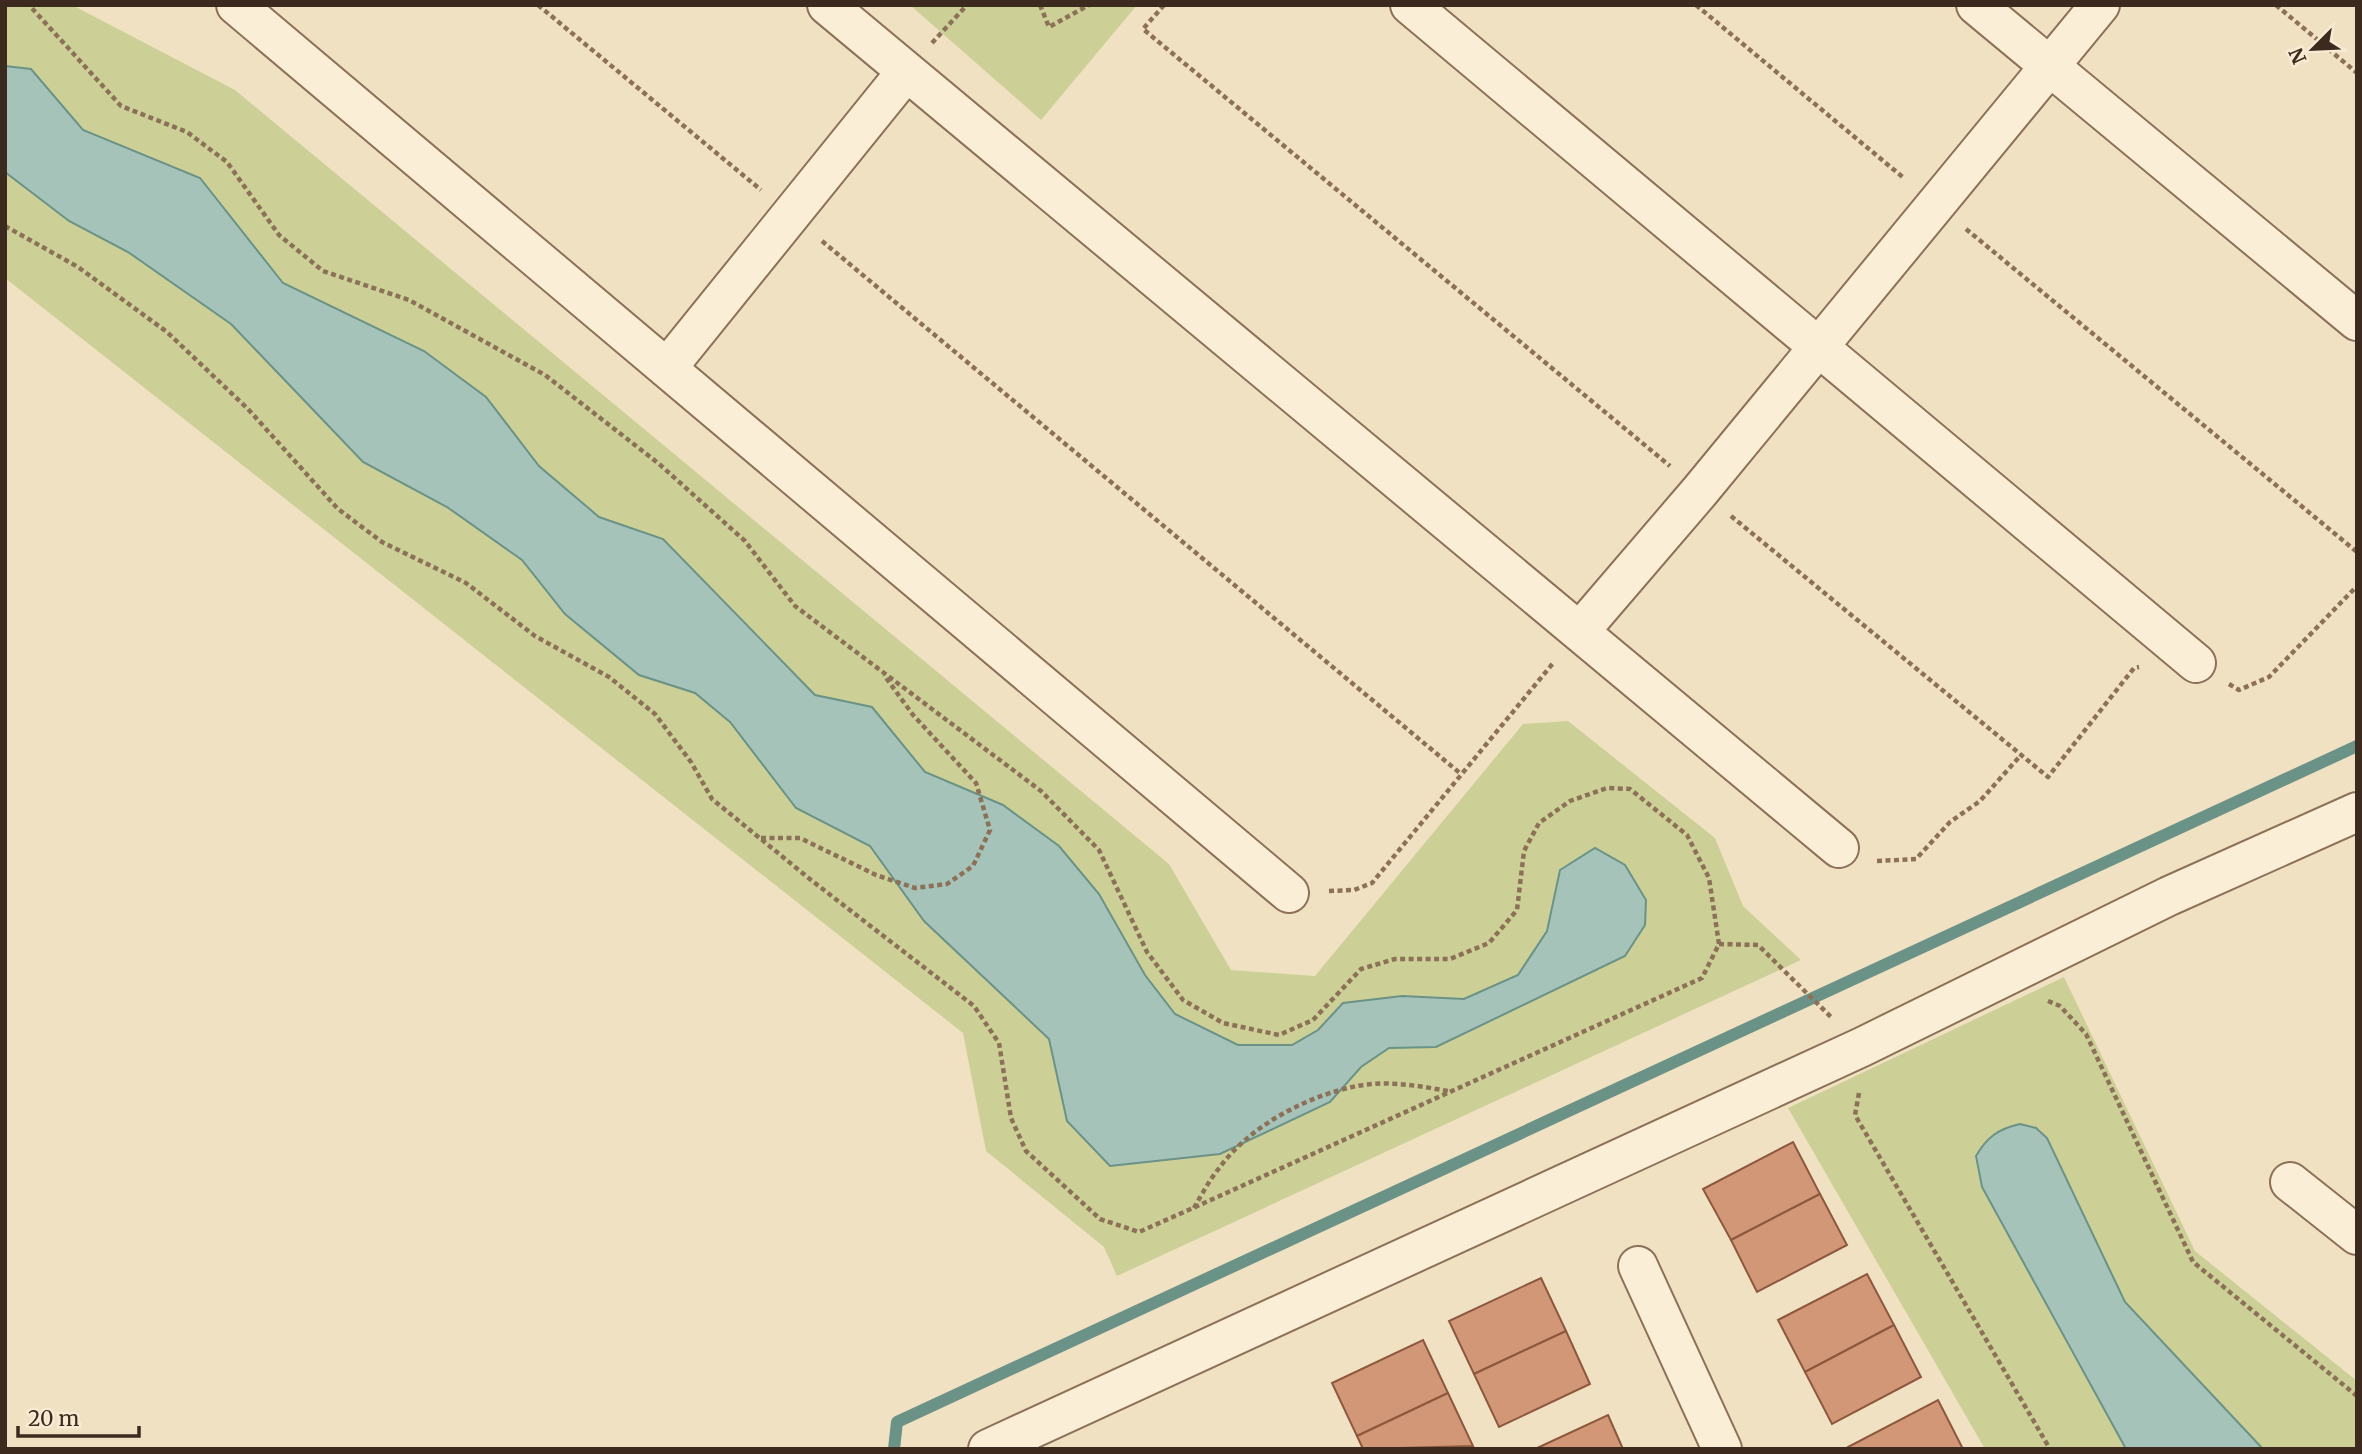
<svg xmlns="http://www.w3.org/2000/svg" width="2362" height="1454" font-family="Merriweather,serif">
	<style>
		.green { fill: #ccd096 }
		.water { fill: #a5c3b9; stroke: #6b9287; stroke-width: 2 }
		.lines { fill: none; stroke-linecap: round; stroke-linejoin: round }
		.stream { stroke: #6b9287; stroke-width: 12 }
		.building { fill: #d19777; stroke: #8d583d; stroke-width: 2 }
		.minor-casing { stroke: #8c7158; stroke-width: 42 }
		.path { stroke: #8c7158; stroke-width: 4.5; stroke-dasharray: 5 3.5; stroke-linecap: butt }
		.minor { stroke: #fbeed7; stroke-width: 38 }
	</style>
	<rect width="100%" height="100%" fill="#f1e1c3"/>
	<g class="green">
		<polygon points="5,5 72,5 235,90 1169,864 1231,970 1315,976 1523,724 1568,721 1715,838 1743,906 1801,960 1117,1276 1104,1247 986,1151 963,1033 5,278"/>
		<polygon points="910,5 1137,5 1041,120"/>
		<polygon points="2064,977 2195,1251 2357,1381 2357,1449 1985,1449 1788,1108"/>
	</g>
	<g class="water">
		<polygon points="5,66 31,69 83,130 200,178 283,283 424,351 486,397 539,466 599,517 663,539 815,695 872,707 925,772 1003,805 1059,846 1099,894 1145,975 1175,1014 1238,1045 1292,1045 1318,1030 1343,1003 1402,996 1464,999 1518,975 1547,931 1560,870 1595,848 1625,865 1646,900 1645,925 1625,956 1436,1047 1389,1048 1361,1067 1330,1102 1220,1154 1110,1166 1067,1121 1049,1039 924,921 870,846 796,808 730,722 695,693 639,675 565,614 522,560 447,507 363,462 231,324 128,252 69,221 5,172"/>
		<path d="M2020 1124 2036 1128 2047 1138 2125 1302 2263 1449H2126L1982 1187 1976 1156C1987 1137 1998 1129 2020 1124Z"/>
	</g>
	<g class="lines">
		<polyline class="stream" points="894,1449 897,1422 2357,746"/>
	</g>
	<g class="building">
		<polygon points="1793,1142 1820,1194 1731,1240 1703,1189"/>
		<polygon points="1820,1194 1847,1245 1757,1292 1731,1240"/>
		<polygon points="1867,1274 1894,1325 1805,1372 1778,1320"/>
		<polygon points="1541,1278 1566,1331 1474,1374 1449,1321"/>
		<polygon points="1894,1325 1921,1377 1832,1424 1805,1372"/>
		<polygon points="1566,1331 1590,1384 1499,1427 1474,1374"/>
		<polygon points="1423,1340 1448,1393 1357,1436 1332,1383"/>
		<polygon points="1448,1393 1473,1446 1363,1449 1357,1436"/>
		<polygon points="1938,1400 1963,1449 1849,1449 1848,1447"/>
		<polygon points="1608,1415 1623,1449 1535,1449"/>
	</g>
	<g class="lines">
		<g class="minor-casing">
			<g id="minor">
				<polyline points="236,5 1289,893"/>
				<polyline points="827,5 1839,848"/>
				<polyline points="1410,5 2196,663"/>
				<polyline points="1976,5 2357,321"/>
				<polyline points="667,368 906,72"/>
				<polyline points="1580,631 1700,491 2100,5"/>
				<polyline points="2290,1182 2357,1235"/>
				<polyline points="1638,1266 1722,1449"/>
				<polyline points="988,1449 1862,1047 2169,896 2357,812"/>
			</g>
		</g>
		<g class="path">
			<polyline points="538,5 761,190"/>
			<polyline points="1040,5 1049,27 1089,5"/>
			<polyline points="1164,5 1143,29 1670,466"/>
			<polyline points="1696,5 1905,179"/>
			<polyline points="2276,5 2357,73"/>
			<polyline points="932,43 967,5"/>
			<polyline points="5,226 78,267 167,332 248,409 338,509 382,542 466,583 535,636 609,677 655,714 691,762 712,799 811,880 974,1006 999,1043 1011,1118 1026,1151 1100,1219 1139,1232 1193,1208 1702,978 1719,944 1709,878 1687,835 1630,789 1607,788 1570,801 1539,823 1524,851 1517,910 1489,943 1450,959 1395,959 1361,969 1313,1020 1279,1035 1223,1023 1183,1000 1147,952 1099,850 1041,791 795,606 745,541 658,463 545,375 409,300 323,271 279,235 227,162 187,132 121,106 29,5"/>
			<polyline points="1966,229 2357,552"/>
			<polyline points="822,241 1461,774"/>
			<polyline points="1731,516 2048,777 2134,668 2139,667"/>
			<polyline points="2229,684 2239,690 2269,677 2357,586"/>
			<polyline points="761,838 800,838 876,875 915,888 947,884 973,866 990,830 976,783 913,715 884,675"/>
			<polyline points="1877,861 1916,859 1950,822 1980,801 2021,755"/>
			<polyline points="1329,891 1354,890 1372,883 1554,662"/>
			<polyline points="1719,944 1758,945 1831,1017"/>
			<polyline points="2048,1001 2060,1006 2086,1034 2193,1262 2357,1396"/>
			<polyline points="1859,1093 1855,1115 2050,1449"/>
			<path d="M1194 1208C1202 1194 1210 1179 1220 1167 1251 1125 1307 1096 1357 1086 1387 1080 1419 1086 1448 1091"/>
		</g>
		<use href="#minor" class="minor"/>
	</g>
	<rect width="2362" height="1454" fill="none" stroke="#3b2a1d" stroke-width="14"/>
	<g transform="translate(2313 49) rotate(246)" stroke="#f8ebd3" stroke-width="5" paint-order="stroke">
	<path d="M0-5L12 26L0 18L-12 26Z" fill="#3b2a1d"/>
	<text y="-10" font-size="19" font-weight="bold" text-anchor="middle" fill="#3b2a1d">N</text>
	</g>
	<path d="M18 1426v10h121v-10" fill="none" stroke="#3b2a1d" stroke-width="3.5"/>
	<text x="28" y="1426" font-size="21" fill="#3b2a1d" stroke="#f8ebd3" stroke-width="5" paint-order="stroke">20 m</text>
</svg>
